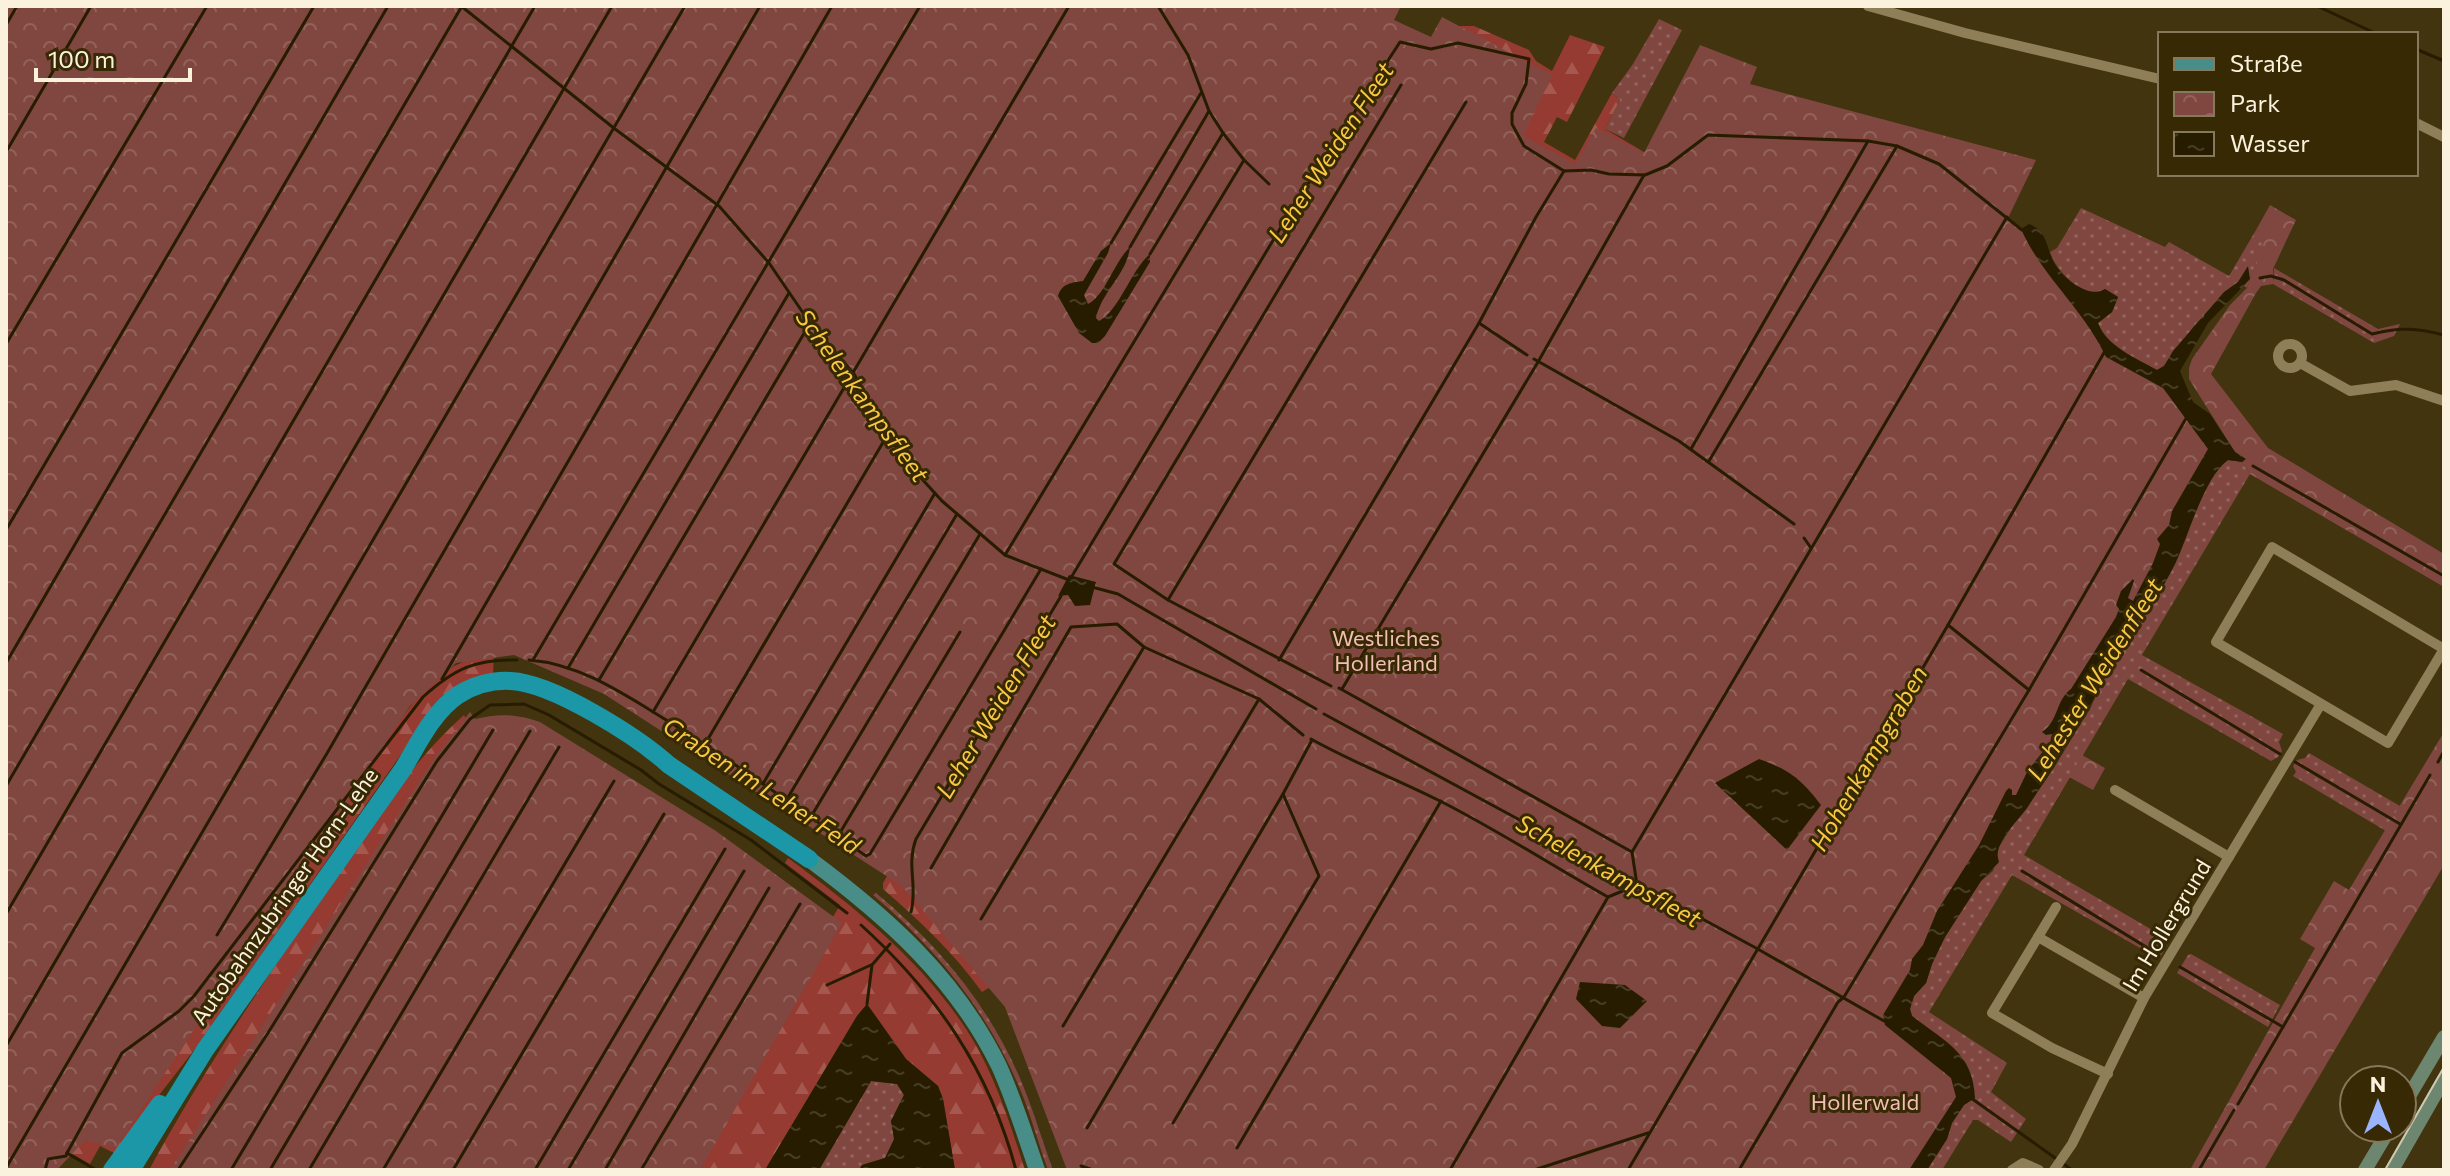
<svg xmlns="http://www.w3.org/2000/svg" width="2450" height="1176" font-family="Commissioner,sans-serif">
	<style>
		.grass { fill: url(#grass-dots) }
		.forest { fill: url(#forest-firs) }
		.park { fill: url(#park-crowns) }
		.water { fill: url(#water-ripples) }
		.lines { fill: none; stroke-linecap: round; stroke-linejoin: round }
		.stream { stroke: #271c00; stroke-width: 3 }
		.street { stroke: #8e7f59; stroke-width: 10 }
		.secondary { stroke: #6c8670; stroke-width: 14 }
		.primary { stroke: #498d88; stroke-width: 16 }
		.highway { stroke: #1b97a7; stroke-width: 18 }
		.tram { stroke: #d1c7af; stroke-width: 2 }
		.labels { text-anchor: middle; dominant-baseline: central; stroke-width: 6; stroke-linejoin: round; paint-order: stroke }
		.park-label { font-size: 22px; fill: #f2beb7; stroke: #372903 }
		.street-label { font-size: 22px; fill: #fbf2de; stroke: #372903 }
		.water-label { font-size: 24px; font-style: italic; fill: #f8c844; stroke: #372903 }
	</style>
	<defs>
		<pattern id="grass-dots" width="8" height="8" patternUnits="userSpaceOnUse" patternTransform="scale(2)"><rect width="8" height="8" fill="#7f4740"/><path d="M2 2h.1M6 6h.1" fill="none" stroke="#92625b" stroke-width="1.8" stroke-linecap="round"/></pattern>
		<pattern id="forest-firs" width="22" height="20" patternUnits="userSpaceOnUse" patternTransform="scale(2)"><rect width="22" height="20" fill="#953b32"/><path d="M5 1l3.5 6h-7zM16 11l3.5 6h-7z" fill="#a5584f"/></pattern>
		<pattern id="park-crowns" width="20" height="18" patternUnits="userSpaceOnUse" patternTransform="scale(2)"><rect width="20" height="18" fill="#7f4740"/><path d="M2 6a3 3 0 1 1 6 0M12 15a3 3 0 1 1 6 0" fill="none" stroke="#92625b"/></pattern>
		<pattern id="water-ripples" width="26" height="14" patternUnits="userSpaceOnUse" patternTransform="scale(2)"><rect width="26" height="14" fill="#271c00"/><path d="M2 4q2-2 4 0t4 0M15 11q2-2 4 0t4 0" fill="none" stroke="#473d25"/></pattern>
	</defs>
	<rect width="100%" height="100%" fill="#41340e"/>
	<g class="grass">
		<polygon points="1659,19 1682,30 1624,138 1605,129 1620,100 1612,93 1633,64"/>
		<path d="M2081 208 2165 247 2169 242 2229 276 2256 230 2267 235 2247 288 2238 282 2194 326 2164 366 2157 370C2136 358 2107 347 2098 323L2112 312 2118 297 2105 289C2085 302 2056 271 2050 252L2057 248Z"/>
		<polygon points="2274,268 2378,329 2400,324 2394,336 2374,343 2273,284"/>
		<path d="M2228 460 2242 462 2250 474 2142 655 2283 734 2279 742 2282 751 2278 757 2271 761 2128 679 2024 855 2166 938 2162 944 2164 951 2160 957 2154 956 2012 875 1929 1012 2007 1063 1991 1092 2026 1119 2011 1142 1978 1120H1973L1942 1170H1927L1947 1139 1952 1123 1964 1105 1975 1098 1951 1046 1912 1016 1910 1009 1914 996 1926 983 1932 964 1945 937 1981 881 1993 871 1999 847 2017 818 2026 809 2052 771 2091 707 2105 676 2111 671C2112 653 2122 644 2128 628 2146 619 2143 605 2157 597 2163 586 2170 575 2175 564 2188 537 2204 477 2228 460Z"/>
		<polygon points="2309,753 2400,806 2386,831 2293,776 2296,772 2293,766 2297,760 2305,758"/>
		<path d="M876 893C940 946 993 1010 1024 1088 1035 1115 1043 1143 1053 1170H1048C1038 1143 1031 1115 1020 1089 988 1012 936 948 873 895Z"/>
		<polygon points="2191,954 2280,1005 2268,1027 2177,973 2188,955"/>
		<polygon points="871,1081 897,1084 904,1095 891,1121 895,1139 885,1158 862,1165 859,1170 819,1170"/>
	</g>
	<g class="forest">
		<path d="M1453 26H1474L1529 50 1536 61 1552 71 1570 35 1605 47 1567 122 1557 117 1544 142 1575 160 1612 93 1620 100 1605 129 1644 152 1652 166 1695 136 1709 133 1764 136 1763 147 1712 145 1699 149 1674 169 1639 181 1565 176 1519 145 1507 130 1506 113 1522 80 1525 66C1511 47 1473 48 1450 45Z"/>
		<path d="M494 654 493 675 416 733 195 1049 114 1153 100 1146 90 1164 67 1151 427 685C448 666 466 659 494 654Z"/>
		<path d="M464 715 470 726 208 1170H149C200 1076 261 986 322 897 365 834 407 766 464 715Z"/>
		<path d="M898 857 997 983 982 992C954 953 919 920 883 889V883Z"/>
		<path d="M788 858C853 906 916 956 962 1023 992 1066 1009 1120 1025 1170H955L943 1099 938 1086 906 1059 867 1004 857 1016 765 1170H683L840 905 785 863Z"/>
	</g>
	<g class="park">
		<polygon points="6,6 1401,6 1394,20 1431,37 1442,17 1552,75 1523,136 1575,164 1596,128 1644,153 1700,45 1757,67 1750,84 2036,160 2008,218 2028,235 2113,354 2163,380 2222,455 1890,1018 1960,1062 1966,1095 1922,1170 1067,1170 1005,1007 902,886 604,694 514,655 456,663 410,706 115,1148 85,1140 57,1170 6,1170"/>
		<polygon points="2270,205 2296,220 2273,269 2273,284 2261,286 2256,293 2211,374 2268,448 2444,554 2444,587 2250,474 2242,462 2245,459 2235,452 2189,379 2189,368 2192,359 2230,305 2247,288 2266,235 2256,230"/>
		<path d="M470 712 475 719C500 713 516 714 540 722L716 831 842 923 700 1170H170L436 755Z"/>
		<polygon points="2444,732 2444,865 2264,1170 2190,1170 2315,948 2300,939 2334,881 2349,890"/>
		<polygon points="2082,755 2105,768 2093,790 2069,777"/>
	</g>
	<g class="water">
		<path d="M2029 224C2049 231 2046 251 2056 266 2065 280 2090 299 2105 289L2118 297 2112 312 2098 323C2106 346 2137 359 2157 370L2164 366 2173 351 2224 292 2238 282 2248 266 2250 279 2208 323 2180 371 2193 402 2210 414 2235 452 2246 459 2242 462 2228 460C2204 477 2188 537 2175 564 2169 575 2163 586 2157 597 2143 605 2146 619 2128 628L2123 648 2113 653 2115 657C2112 670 2104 677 2099 689 2078 730 2053 767 2029 805 2020 819 2002 834 1998 851 1997 855 1998 858 1999 862L1981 881 1945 937 1932 964 1926 983 1914 996 1910 1009 1912 1016C1945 1042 1973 1052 1975 1098L1964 1105 1952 1123 1947 1139 1927 1170H1909L1956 1097 1951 1078 1885 1025 1883 1015 1910 970 1912 959 1923 945 1937 911 1979 845 2006 791 2009 788 2012 790V795H2016L2028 770 2050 743 2052 734 2046 735 2042 732C2059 721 2055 701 2071 689L2116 617 2119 609 2116 605 2121 591 2133 579 2134 581 2128 598 2133 601 2153 563 2160 544 2157 539 2169 525 2172 511 2208 449 2163 388 2106 357C2083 308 2043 278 2021 229Z"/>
		<path d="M1111 243 1108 253 1084 295 1088 304C1105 296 1114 262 1130 247 1127 274 1102 291 1096 318L1099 321C1119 311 1131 270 1150 254V262L1105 336 1098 343H1092L1079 333 1058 296C1062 283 1071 283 1083 281L1101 251Z"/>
		<polygon points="1069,575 1096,582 1090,605 1075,606 1068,595 1058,596"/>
		<path d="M1759 759C1790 770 1801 779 1821 805L1787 850 1715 783Z"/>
		<polygon points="1580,982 1625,985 1647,1001 1620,1028 1602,1026 1576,999"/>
		<polygon points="867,1004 906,1059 938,1086 943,1099 955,1170 859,1170 862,1165 885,1158 894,1139 891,1121 904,1095 897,1084 871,1081 819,1170 765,1170 857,1016"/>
	</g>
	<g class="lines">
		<g class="stream">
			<polyline points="461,6 615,129 719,206 769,263 810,323 854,374 902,457 942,501 1005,555 1069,580"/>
			<polyline points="1158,6 1188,55 1209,111 1223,133 1244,160 1269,184"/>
			<polyline points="2317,6 2377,34"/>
			<polyline points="6,25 17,6"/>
			<polyline points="2416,49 2444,61"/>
			<polyline points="6,152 91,6"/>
			<polyline points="1111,243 1201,93"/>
			<polyline points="1130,247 1209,111"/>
			<polyline points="1150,254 1223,133"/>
			<path d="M2260 278 2271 276 2284 280 2372 334C2399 327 2417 328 2444 335"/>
			<polyline points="1479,323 1527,355"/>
			<polyline points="6,344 207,6"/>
			<polyline points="1534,359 1679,441 1794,524"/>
			<polyline points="1691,449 1868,141"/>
			<polyline points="1709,461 1897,146"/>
			<polyline points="2253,466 2444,576"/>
			<polyline points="6,530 314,6"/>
			<polyline points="1804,538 1811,548"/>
			<polyline points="1005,555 1244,160"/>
			<polyline points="1072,576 1293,207 1400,42 1431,49 1458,43 1529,59 1526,84 1512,113 1512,124 1524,146 1564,171 1591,170 1609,174 1645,175 1667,166 1708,135 1868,141 1897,146 1939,164 2022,230"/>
			<polyline points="1092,587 1118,594 1316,709"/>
			<polyline points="1168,600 1466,102"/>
			<polyline points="1948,625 2029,690"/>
			<path d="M529 660C581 664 625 695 668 721 736 763 800 810 866 856L870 854 1041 569"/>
			<polyline points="533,660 920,6"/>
			<polyline points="1279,660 1479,323 1536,217 1564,171"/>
			<polyline points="6,663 388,6"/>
			<polyline points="568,668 789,293"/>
			<polyline points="2141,670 2280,754"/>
			<polyline points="442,679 832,6"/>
			<polyline points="599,680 809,325"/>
			<polyline points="1331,686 1168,600 1114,564 1401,85"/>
			<polyline points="1339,688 1632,852"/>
			<polyline points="1342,689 1538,362 1644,175"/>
			<polyline points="653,712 1069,6"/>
			<polyline points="1324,714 1756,948 1884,1021 1887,1020"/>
			<path d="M1311 739C1352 762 1396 779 1438 800 1496 829 1551 865 1608 897"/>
			<polyline points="705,744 888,434"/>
			<polyline points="2295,762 2400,824"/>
			<polyline points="2438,762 2444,751"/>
			<polyline points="764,782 935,493"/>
			<polyline points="6,786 462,6"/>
			<polyline points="787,799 957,514"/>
			<polyline points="812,815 980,534"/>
			<polyline points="838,836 960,632"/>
			<polyline points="931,868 1071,627 1117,624 1144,647 1259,699 1303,735"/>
			<polyline points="2022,871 2156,953"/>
			<path d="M911 912C918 886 906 865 916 839L1061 596"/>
			<polyline points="6,914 535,6"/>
			<polyline points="981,919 1144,647"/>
			<path d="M861 925C937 994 989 1070 1016 1170"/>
			<polyline points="217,935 326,755 760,6"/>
			<polyline points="2180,967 2283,1027"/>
			<polyline points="827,985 871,965"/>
			<polyline points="867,1004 872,965 890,944"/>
			<polyline points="1063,1026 1259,699"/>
			<polyline points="6,1046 612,6"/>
			<polyline points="1971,1098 2072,1170"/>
			<polyline points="2238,1104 2430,775"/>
			<polyline points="1173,1123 1319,876 1283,794"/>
			<polyline points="1087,1128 1283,794 1312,740"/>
			<polyline points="1237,1148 1441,801"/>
			<path d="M67 1153 122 1053 179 1011 194 996 423 697C454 669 475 659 517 660"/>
			<polyline points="67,1153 96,1170"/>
			<polyline points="1081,1166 1093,1170"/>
			<polyline points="6,1168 685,6"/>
			<polyline points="45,1170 48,1159 66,1156 67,1153"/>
			<polyline points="178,1170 268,1033 437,761 470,719 490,705 524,704 549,715 641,770 659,784 751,840 847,913"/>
			<polyline points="231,1170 493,730"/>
			<polyline points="270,1170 530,731"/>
			<polyline points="309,1170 559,747"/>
			<polyline points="383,1170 614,781"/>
			<polyline points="453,1170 664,814"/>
			<polyline points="535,1170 725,849"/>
			<polyline points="568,1170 744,871"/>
			<polyline points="605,1170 769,888"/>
			<polyline points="641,1170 800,904"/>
			<polyline points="1450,1170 1608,897 1637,885 1632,852 2007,217"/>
			<polyline points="1534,1170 1648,1133"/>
			<polyline points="1628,1170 1948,625 2105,351"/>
			<polyline points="1739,1170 1838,1002 1844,997 2029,690 2188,415"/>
			<polyline points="2199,1170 2234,1110"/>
		</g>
		<g class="street">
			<polyline points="1868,6 1965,33 2160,79"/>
			<polyline points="2416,123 2444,137"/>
			<circle cx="2290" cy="356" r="12"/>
			<polyline points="2300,363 2350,391 2396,385 2444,401"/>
			<polyline points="2444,649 2272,547 2216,642 2388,743 2444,649"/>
			<polyline points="2115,790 2229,857"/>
			<polyline points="2038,937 2056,907"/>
			<polyline points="2108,1074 2052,1048 1992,1013 2038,937 2144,998"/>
			<polyline points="2012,1170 2023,1163 2039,1170"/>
			<polyline points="2054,1170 2072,1144 2144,998 2321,704"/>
		</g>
		<g class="secondary">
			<polyline points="2402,1108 2444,1037"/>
			<polyline points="2365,1170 2390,1128"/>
			<polyline points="2392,1170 2444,1079"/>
		</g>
		<path class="primary" d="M809 859C886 916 956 978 999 1066 1014 1099 1025 1135 1037 1170"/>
		<g class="highway">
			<polyline points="112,1170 160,1104"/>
			<path d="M131 1170 205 1050 403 769C418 744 433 712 458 695 474 685 493 680 511 681 553 683 638 737 669 765L809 859"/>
		</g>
		<polyline class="tram" points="2385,1170 2444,1067"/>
	</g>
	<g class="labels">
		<g class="park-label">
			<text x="1386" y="637">Westliches<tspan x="1386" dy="25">Hollerland</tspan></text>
			<text x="1865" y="1101">Hollerwald</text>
		</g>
		<g class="street-label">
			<text transform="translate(284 896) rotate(-55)">Autobahnzubringer Horn-Lehe</text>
			<text transform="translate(2166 925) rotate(-59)">Im Hollergrund</text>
		</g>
		<g class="water-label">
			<text transform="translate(1330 152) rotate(-57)">Leher Weiden Fleet</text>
			<text transform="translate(863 395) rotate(54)">Schelenkampsfleet</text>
			<text transform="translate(2094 679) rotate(-58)">Lehester Weidenfleet</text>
			<text transform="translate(995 706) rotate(-59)">Leher Weiden Fleet</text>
			<text transform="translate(1868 758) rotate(-60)">Hohenkampgraben</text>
			<text transform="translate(762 785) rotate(33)">Graben im Leher Feld</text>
			<text transform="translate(1609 870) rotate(29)">Schelenkampsfleet</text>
		</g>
	</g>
	<rect width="2450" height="1176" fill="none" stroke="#fbf2de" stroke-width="16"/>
	<rect x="2158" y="32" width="260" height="144" fill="#372903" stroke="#85795b" stroke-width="2"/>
	<rect x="2174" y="58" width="40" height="12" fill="#498d88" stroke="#85795b" stroke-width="2"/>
	<text x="2230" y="72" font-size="24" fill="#fbf2de">Straße</text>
	<rect x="2174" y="92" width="40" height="24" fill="url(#park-crowns)" stroke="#85795b" stroke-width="2"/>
	<text x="2230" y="112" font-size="24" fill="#fbf2de">Park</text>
	<rect x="2174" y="132" width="40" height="24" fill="url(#water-ripples)" stroke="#85795b" stroke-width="2"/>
	<text x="2230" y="152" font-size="24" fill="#fbf2de">Wasser</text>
	<g transform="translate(2378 1104)"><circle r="38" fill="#372903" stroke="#85795b" stroke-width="2"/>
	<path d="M0-6L14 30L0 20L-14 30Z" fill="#9ab5fd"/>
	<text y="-12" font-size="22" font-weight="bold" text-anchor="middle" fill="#fbf2de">N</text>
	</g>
	<path d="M36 68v12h154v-12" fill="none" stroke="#fbf2de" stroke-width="4"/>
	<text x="48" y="68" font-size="24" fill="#fbf2de" stroke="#372903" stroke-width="6" paint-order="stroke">100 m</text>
</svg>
